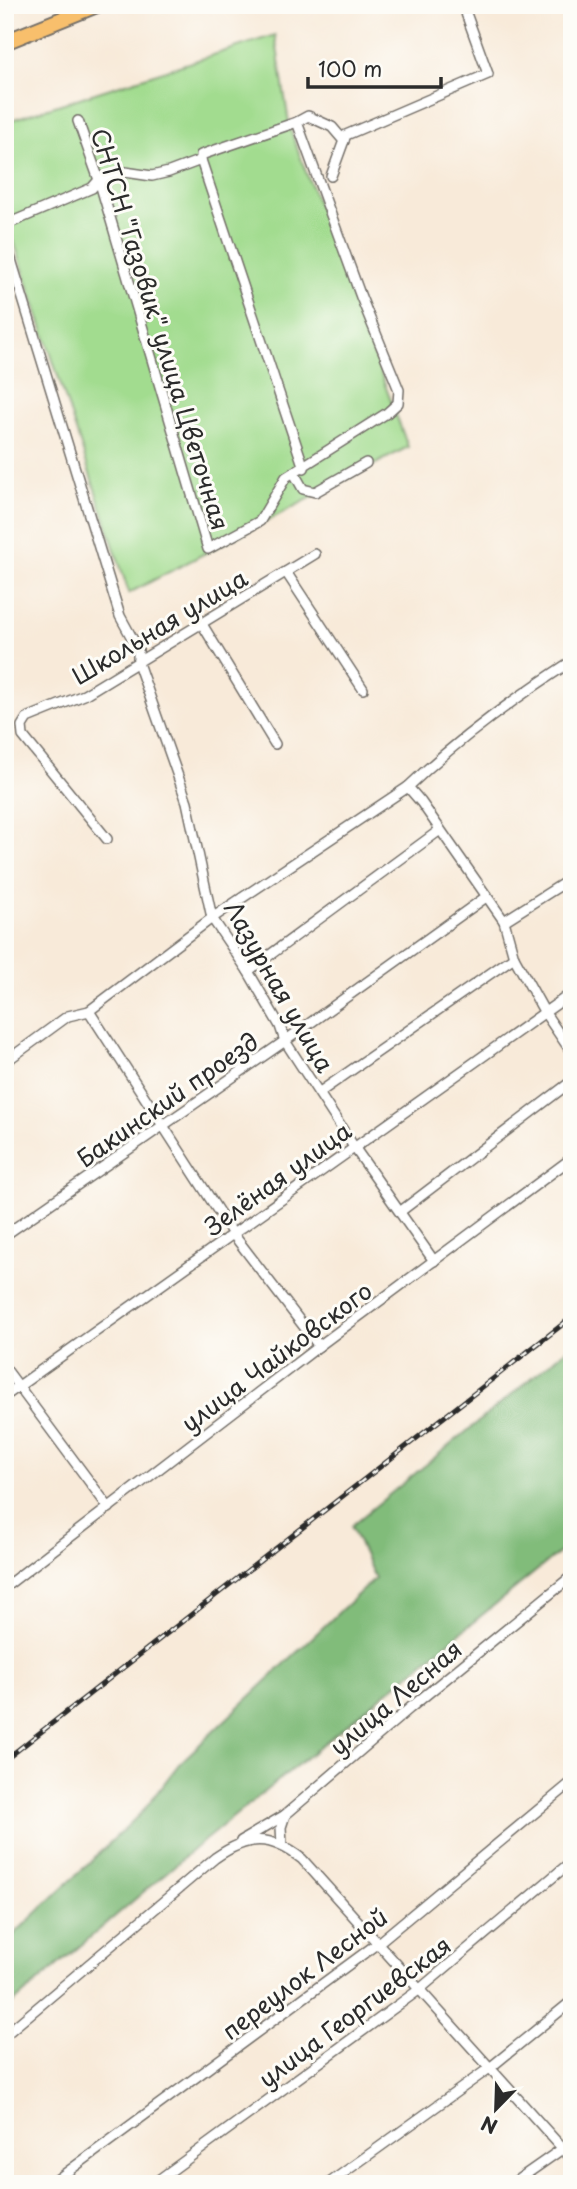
<svg xmlns="http://www.w3.org/2000/svg" width="577" height="2189" font-family="'Playpen Sans',sans-serif">
	<style>
		.green { fill: #a2dc8f; stroke: #66845d; stroke-width: 2 }
		.forest { fill: #81bc7a; stroke: #567452; stroke-width: 2 }
		.lines { fill: none; stroke-linecap: round; stroke-linejoin: round }
		.street-casing { stroke: #736e68; stroke-width: 12 }
		.primary-casing { stroke: #736e68; stroke-width: 18 }
		.street { stroke: #fff; stroke-width: 9 }
		.primary { stroke: #f8bf6c; stroke-width: 14 }
		.rail-casing { stroke: #2b2b2b; stroke-width: 5 }
		.rail { stroke: #fdfcf7; stroke-width: 2.5; stroke-dasharray: 8; stroke-linecap: butt }
		.labels { text-anchor: middle; dominant-baseline: central; stroke-width: 6; stroke-linejoin: round; paint-order: stroke }
		.street-label { font-size: 24px; fill: #2b2b2b; stroke: #fdfcf7 }
	</style>
	<rect width="100%" height="100%" fill="#fdfcf7"/>
	<filter id="ink" filterUnits="userSpaceOnUse"><feTurbulence type="fractalNoise" baseFrequency=".0143" numOctaves="2"/><feDisplacementMap in="SourceGraphic" scale="14" xChannelSelector="R" yChannelSelector="G"/><feConvolveMatrix kernelMatrix="1 2 1 2 8 2 1 2 1" color-interpolation-filters="sRGB"/></filter>
	<filter id="wash" filterUnits="userSpaceOnUse"><feTurbulence type="fractalNoise" baseFrequency=".00686" numOctaves="4" result="noise"/><feDisplacementMap in="SourceGraphic" scale="28" xChannelSelector="R" yChannelSelector="G"/><feGaussianBlur stdDeviation="1.57" result="paint"/><feColorMatrix in="noise" values="0 0 0 0 0 0 0 0 0 0 0 0 0 0 0 0 0 1.4 0 .05"/><feComposite in="paint" operator="in"/></filter>
	<g filter="url(#wash)">
		<rect width="100%" height="100%" fill="#f8ead9"/>
		<polygon class="green" points="275,35 290,129 408,447 129,593 5,214 5,122"/>
		<polygon class="forest" points="572,1345 572,1542 195,1848 5,2010 5,1943 142,1812 179,1764 375,1578 351,1526"/>
	</g>
	<g filter="url(#ink)">
		<g class="lines">
			<g class="street-casing">
				<g id="street">
					<polyline points="78,121 99,180 208,549 260,521 286,477 387,413 398,403 399,390 361,297 297,122"/>
					<polyline points="201,160 304,468"/>
					<polyline points="331,176 346,135 488,74 463,5"/>
					<polyline points="5,225 92,188 99,180 125,172 152,176 169,172 201,160 201,155 297,122 308,116 332,127 344,141"/>
					<polyline points="5,240 120,616 138,649 138,663 187,802 212,918 248,971 280,1026 285,1041 354,1147 434,1261"/>
					<polyline points="294,473 303,489 315,492 366,463"/>
					<polyline points="286,572 363,689"/>
					<polyline points="202,624 275,744"/>
					<polyline points="408,787 421,802 504,921 514,957 545,1013 572,1053"/>
					<polyline points="107,839 23,736 22,726 27,718 84,695 315,554"/>
					<polyline points="504,921 572,878"/>
					<polyline points="248,971 440,830"/>
					<polyline points="89,1011 233,1234 319,1346"/>
					<path d="M5 1062 68 1016 89 1011 212 918 408 787C458 739 513 699 572 661"/>
					<polyline points="320,1092 514,957"/>
					<polyline points="401,1211 572,1081"/>
					<polyline points="5,1235 285,1041 486,897"/>
					<polyline points="5,1368 109,1508"/>
					<polyline points="5,1396 572,993"/>
					<polyline points="5,1587 319,1346 572,1158"/>
					<polyline points="241,1841 285,1815 410,1708 572,1576"/>
					<polyline points="282,1845 281,1827 285,1815"/>
					<path d="M5 2035 215 1858C248 1835 270 1834 302 1859L572 2159"/>
					<polyline points="51,2184 378,1943 572,1782"/>
					<polyline points="153,2184 420,1989 572,1861"/>
					<polyline points="328,2184 491,2067 572,2001"/>
					<polyline points="512,2184 572,2142"/>
				</g>
			</g>
			<g class="primary-casing">
				<polyline id="primary" points="5,42 97,5"/>
			</g>
			<use href="#street" class="street"/>
			<use href="#primary" class="primary"/>
			<g class="rail-casing">
				<polyline id="rail" points="5,1760 572,1317"/>
			</g>
			<use href="#rail" class="rail"/>
		</g>
	</g>
	<g class="labels">
		<g class="street-label">
			<text transform="translate(161 329) rotate(73)">СНТСН "Газовик" улица Цветочная</text>
			<text transform="translate(159 626) rotate(-31)">Школьная улица</text>
			<text transform="translate(280 986) rotate(60)">Лазурная улица</text>
			<text transform="translate(167 1099) rotate(-35)">Бакинский проезд</text>
			<text transform="translate(277 1178) rotate(-36)">Зелёная улица</text>
			<text transform="translate(276 1356) rotate(-37)">улица Чайковского</text>
			<text transform="translate(395 1697) rotate(-40)">улица Лесная</text>
			<text transform="translate(304 1973) rotate(-37)">переулок Лесной</text>
			<text transform="translate(354 2011) rotate(-37)">улица Георгиевская</text>
		</g>
	</g>
	<rect width="577" height="2189" fill="none" stroke="#fdfcf7" stroke-width="28"/>
	<g transform="translate(496 2109) rotate(203)" stroke="#fdfcf7" stroke-width="5" paint-order="stroke">
	<path d="M0-5L12 26L0 18L-12 26Z" fill="#2b2b2b"/>
	<text y="-10" font-size="19" font-weight="bold" text-anchor="middle" fill="#2b2b2b">N</text>
	</g>
	<path d="M308 77v10h133v-10" fill="none" stroke="#2b2b2b" stroke-width="3.5"/>
	<text x="318" y="77" font-size="21" fill="#2b2b2b" stroke="#fdfcf7" stroke-width="5" paint-order="stroke">100 m</text>
</svg>
